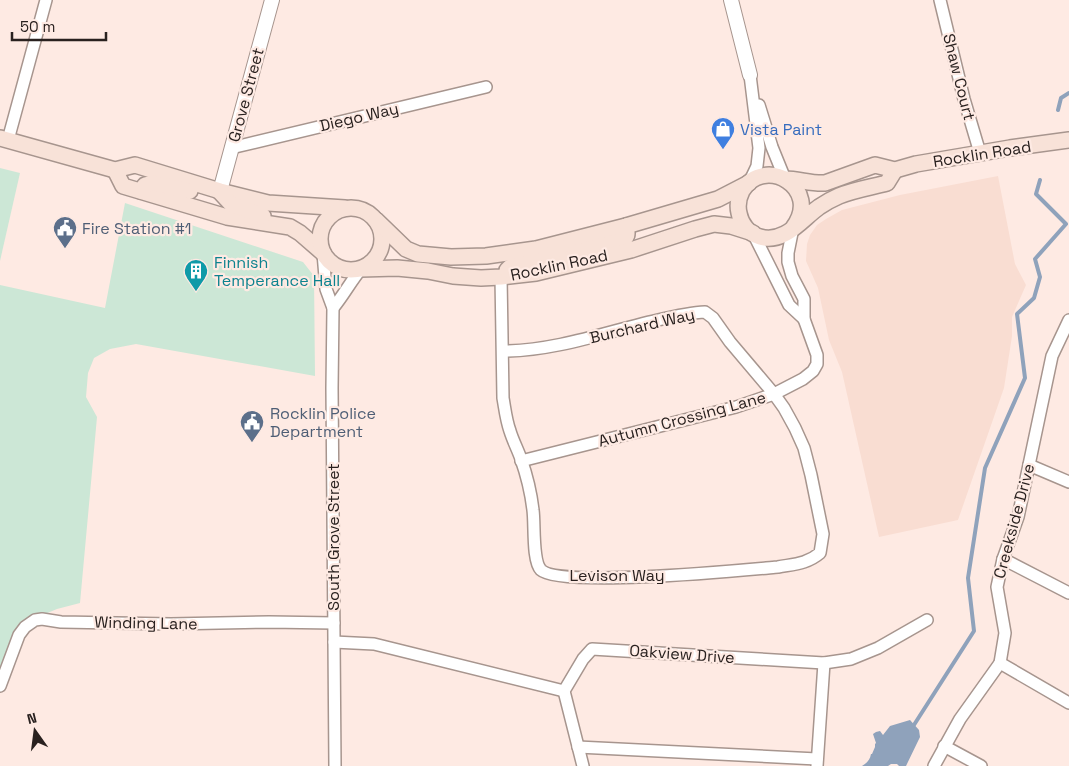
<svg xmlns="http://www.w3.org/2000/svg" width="1069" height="766" font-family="'Space Grotesk',sans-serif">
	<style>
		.built { fill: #f9ddd2 }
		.green { fill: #cce7d6 }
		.water { fill: #8fa2bb }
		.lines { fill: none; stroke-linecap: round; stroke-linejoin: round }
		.stream { stroke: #8fa2bb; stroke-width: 4 }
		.minor-casing { stroke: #a7958e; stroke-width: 14 }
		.tertiary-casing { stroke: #a7958e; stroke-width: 16 }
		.secondary-casing { stroke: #a7958e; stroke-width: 18 }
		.minor { stroke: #fff; stroke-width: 11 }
		.tertiary { stroke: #fff; stroke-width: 14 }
		.secondary { stroke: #f8e2d8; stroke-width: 15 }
		.labels { text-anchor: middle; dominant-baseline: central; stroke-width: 4.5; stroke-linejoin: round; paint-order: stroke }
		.street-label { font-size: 16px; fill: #29211f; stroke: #feeae3 }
		.shop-label { font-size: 16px; fill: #366cbe; stroke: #feeae3; text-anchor: start }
		.service-label { font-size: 16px; fill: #4e5e75; stroke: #feeae3; text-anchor: start }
		.culture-label { font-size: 16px; fill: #0d838f; stroke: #feeae3; text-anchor: start }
	</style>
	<rect width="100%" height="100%" fill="#feeae3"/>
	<polygon class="built" points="998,176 1015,264 1026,285 1012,317 1012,336 1004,388 958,520 879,537 842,372 829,340 818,288 806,261 807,244 810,235 817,225 826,219 842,210 900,195"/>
	<g class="green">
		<polygon points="0,168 20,173 0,261"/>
		<polygon points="125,203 303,262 314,276 315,376 136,344 110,349 94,358 88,373 86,397 97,417 80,603 57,609 21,624 0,670 0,285 105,308"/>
	</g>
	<path class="water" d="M910 720 919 730 920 737 906 766H899L897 764H891L888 766H862C867 763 870 760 871 754H872L875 747V744L876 743 873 734 876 732 880 731 883 735 890 726Z"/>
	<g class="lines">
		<g class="stream">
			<polyline points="1058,110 1061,98 1069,93"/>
			<polyline points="912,728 974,631 968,578 985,468 1025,378 1017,314 1034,298 1040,277 1035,259 1066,224 1036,194 1040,180"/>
		</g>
		<g class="minor-casing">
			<g id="minor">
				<polyline points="940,0 964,99 980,153"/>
				<polyline points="759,105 772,147 785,179"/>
				<polyline points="8,140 46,0"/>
				<polyline points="231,148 486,87"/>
				<polyline points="749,183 757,166 759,148 750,75"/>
				<polyline points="753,233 789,305 804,319"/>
				<polyline points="323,253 326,289 333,308 332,388 335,766"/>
				<path d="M501 277 503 398C505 409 506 420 510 431 513 441 518 450 521 459 527 476 531 493 533 510 535 524 532 561 541 570 560 588 744 570 778 567 794 564 807 564 820 553L823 534 811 475 804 448 795 428 784 408 774 394 730 342 713 318 705 312C686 313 667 318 649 322 601 334 552 351 503 351"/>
				<path d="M333 308C343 296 351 281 361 269"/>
				<polyline points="521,461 736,407 774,394 803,379 813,371 817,364 817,355 804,319 804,299 792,276 788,262 788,253 793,228"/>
				<polyline points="1029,465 1069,482"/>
				<polyline points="1003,559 1069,593"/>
				<polyline points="334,642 374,644 564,691"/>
				<polyline points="1000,663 1069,703"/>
				<polyline points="0,686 19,635 25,627 35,620 42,619 61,622 171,624 269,622 334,623"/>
				<polyline points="944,746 981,766"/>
				<polyline points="578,747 817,759"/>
				<polyline points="583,766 564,691 583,659 592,649 824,663 851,659 878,648 927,620"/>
				<polyline points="817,766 824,663"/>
				<polyline points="934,766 960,719 1000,663 1005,633 997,587 1003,559 1018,517 1052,356 1069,320"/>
			</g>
		</g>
		<g class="tertiary-casing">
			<g id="tertiary">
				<polyline points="731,0 750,75"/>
				<polyline points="220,191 272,0"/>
			</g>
		</g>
		<g class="secondary-casing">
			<g id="secondary">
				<polyline points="0,138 115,170 135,165 220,191 268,203 345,208"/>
				<polyline points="115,170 123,186 227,217 290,227 300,233 323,253"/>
				<path d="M785 179C799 179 811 184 825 183L875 165 895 170 916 164 1010 148 1069 140"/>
				<polyline points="141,191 145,185 153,183 190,191"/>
				<polyline points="219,191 231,204 263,216"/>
				<circle cx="351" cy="239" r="31"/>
				<polyline points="376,220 406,249 418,254 451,257 486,256 536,249 626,226 718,199 749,183"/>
				<path d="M793 228C823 188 764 154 742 191 739 197 737 205 739 213 741 224 749 234 760 237 785 244 802 219 819 207 825 203 832 199 839 196 853 190 872 187 887 183L895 170"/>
				<path d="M555 263 574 253 620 241C628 238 628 234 626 226"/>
				<polyline points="361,269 397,268 428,271 453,276 481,278 501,277 536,273 631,250 695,229 714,224 731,226 753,233"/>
				<polyline points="507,270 510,267 540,261 561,247"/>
			</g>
		</g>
		<use href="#minor" class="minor"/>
		<use href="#tertiary" class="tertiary"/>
		<use href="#secondary" class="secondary"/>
	</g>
	<defs>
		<g id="shop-pin" transform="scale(1.25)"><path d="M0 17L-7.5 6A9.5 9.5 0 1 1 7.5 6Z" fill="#3f7fe0" stroke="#feeae3"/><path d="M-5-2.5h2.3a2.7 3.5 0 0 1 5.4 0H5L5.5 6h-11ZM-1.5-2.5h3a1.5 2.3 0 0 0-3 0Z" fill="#fff"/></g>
		<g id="civic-pin" transform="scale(1.25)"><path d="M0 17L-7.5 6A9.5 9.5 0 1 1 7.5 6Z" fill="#5c6f8a" stroke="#feeae3"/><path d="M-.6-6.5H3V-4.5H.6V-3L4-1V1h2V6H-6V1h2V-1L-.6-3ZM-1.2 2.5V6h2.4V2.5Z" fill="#fff"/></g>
		<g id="building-pin" transform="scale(1.25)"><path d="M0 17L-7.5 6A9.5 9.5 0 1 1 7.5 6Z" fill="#0f9aa8" stroke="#feeae3"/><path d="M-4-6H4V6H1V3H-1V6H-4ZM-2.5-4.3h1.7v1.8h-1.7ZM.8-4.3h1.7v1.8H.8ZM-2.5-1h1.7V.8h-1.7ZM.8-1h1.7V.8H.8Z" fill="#fff"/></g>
	</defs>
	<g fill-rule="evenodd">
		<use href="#shop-pin" x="723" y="129"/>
		<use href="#civic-pin" x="65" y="228"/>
		<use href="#building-pin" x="196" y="271"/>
		<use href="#civic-pin" x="252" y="422"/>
	</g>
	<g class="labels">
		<g class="street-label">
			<text transform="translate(959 77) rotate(76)">Shaw Court</text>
			<text transform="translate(246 95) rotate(-75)">Grove Street</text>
			<text transform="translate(359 117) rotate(-13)">Diego Way</text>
			<text transform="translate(982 154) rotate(-9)">Rocklin Road</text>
			<text transform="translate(559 265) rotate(-12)">Rocklin Road</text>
			<text transform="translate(642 326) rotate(-13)">Burchard Way</text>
			<text transform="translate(682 419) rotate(-15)">Autumn Crossing Lane</text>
			<text transform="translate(1014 521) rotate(-75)">Creekside Drive</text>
			<text transform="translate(333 537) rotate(-90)">South Grove Street</text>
			<text x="617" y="575">Levison Way</text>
			<text transform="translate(146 623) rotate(1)">Winding Lane</text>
			<text transform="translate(682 654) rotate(4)">Oakview Drive</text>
		</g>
		<g class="shop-label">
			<text x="740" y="129">Vista Paint</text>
		</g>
		<g class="service-label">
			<text x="82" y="228">Fire Station #1</text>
			<text x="270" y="413">Rocklin Police<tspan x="270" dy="18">Department</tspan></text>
		</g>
		<g class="culture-label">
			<text x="214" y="262">Finnish<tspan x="214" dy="18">Temperance Hall</tspan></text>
		</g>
	</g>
	<g transform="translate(35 731) rotate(346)" stroke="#feeae3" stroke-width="4" paint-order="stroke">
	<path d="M0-4L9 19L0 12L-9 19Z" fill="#29211f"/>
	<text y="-8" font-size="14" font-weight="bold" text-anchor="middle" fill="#29211f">N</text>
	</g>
	<path d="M12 32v8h94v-8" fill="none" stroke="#29211f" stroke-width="2.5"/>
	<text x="20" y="32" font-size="15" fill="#29211f" stroke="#feeae3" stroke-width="4" paint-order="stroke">50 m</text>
</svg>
